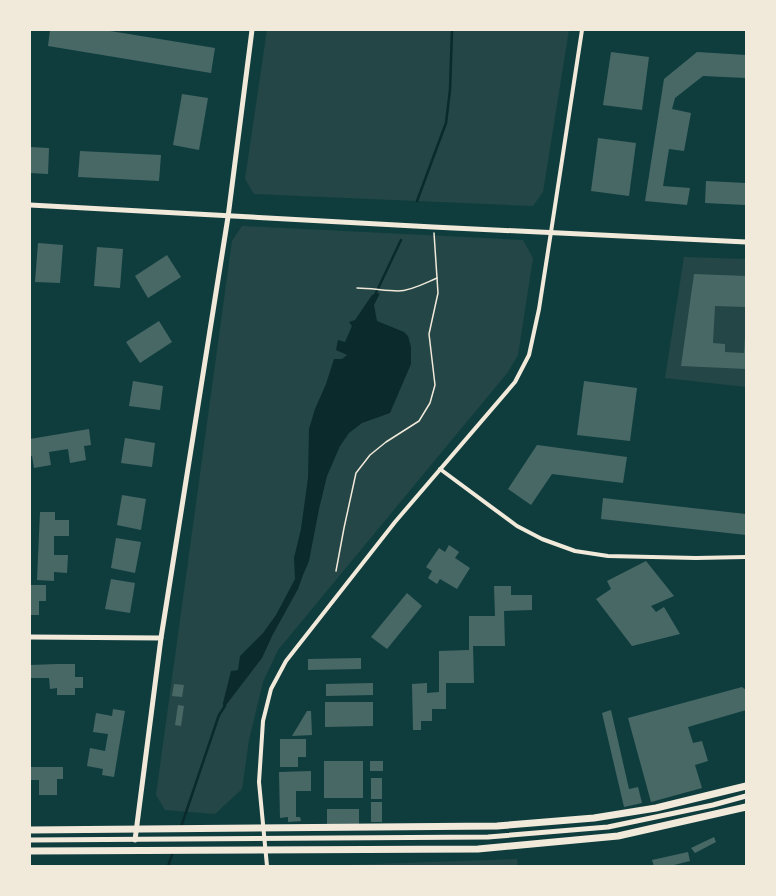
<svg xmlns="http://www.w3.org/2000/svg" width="776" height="896" font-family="'Exo 2',sans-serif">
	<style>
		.green { fill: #244646 }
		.water { fill: #0a2a2b }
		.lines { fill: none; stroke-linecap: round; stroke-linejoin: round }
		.stream { stroke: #0a2a2b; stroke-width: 2.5 }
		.building { fill: #486865 }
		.path { stroke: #f1e9da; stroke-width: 1.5 }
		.minor { stroke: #f1e9da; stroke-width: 4 }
		.tertiary { stroke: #f1e9da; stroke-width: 5 }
		.motorway { stroke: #f1e9da; stroke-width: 7 }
	</style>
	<rect width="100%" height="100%" fill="#0f3d3e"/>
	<g class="green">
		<polygon points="267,30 569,30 543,192 533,206 254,194 245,179"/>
		<polygon points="242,226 523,240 533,258 518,355 508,372 278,650 263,682 249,740 242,789 215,814 165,810 156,795 232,241"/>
		<polygon points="684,257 746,259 746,387 665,378"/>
		<polygon points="517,859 518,866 317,866"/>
	</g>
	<polygon class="water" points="380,293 374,305 377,321 404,332 408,336 411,347 411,364 390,413 362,423 349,433 340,446 327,476 319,509 309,561 303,575 298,589 272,636 262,658 223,709 223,703 231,671 238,670 240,656 263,633 276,615 295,579 294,558 301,529 308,478 309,429 315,409 326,384 334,359 342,359 347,355 336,350 338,340 345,342 352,326 349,322 355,320 372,295"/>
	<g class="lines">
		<g class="stream">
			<polyline points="417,201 446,123 450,90 452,30"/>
			<polyline points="375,295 401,240"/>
			<polyline points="181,827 219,715 225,706"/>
			<polyline points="168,866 173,852"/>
		</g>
	</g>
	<g class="building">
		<polygon points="50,30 104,30 215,48 211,73 48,46"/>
		<polygon points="611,52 649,57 642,110 603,105"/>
		<polygon points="697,52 746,55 746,78 703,76 675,98 672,109 691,113 684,151 669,149 663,186 690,188 687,205 645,201 664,79"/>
		<polygon points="182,94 208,98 199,150 173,145"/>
		<polygon points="598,138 636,143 629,196 591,191"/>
		<polygon points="30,147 49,148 48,174 30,173"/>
		<polygon points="80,151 161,155 159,181 78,177"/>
		<polygon points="706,181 746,183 746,205 705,203"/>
		<polygon points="38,243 63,245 60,283 35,282"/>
		<polygon points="97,247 123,249 120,288 94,286"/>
		<polygon points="167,255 181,277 148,298 135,276"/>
		<polygon points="694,274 746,276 746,307 715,306 713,343 725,344 725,352 744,353 745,336 746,336 746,369 681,366"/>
		<polygon points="159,321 172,342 140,363 126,342"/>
		<polygon points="133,381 163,386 160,410 129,406"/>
		<polygon points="584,381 637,388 630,441 577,435"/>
		<polygon points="89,429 91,445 84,446 86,460 70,463 68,449 49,452 51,465 34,468 32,456 30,456 30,439"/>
		<polygon points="125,438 155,443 152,467 121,463"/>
		<polygon points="537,445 627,457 623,483 552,474 531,505 508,489"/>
		<polygon points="122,495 146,499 141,530 117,525"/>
		<polygon points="603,498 746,514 746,535 601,519"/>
		<polygon points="40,512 55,512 55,520 69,520 69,536 54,536 54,555 68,555 67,573 54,572 54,581 37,580"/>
		<polygon points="116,538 141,542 135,573 111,568"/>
		<polygon points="449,545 459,552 455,558 470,568 457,589 440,579 437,584 428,578 432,571 426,567 439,548 445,552"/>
		<polygon points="646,561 674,596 651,606 656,612 664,607 680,634 632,646 596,599 611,589 607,581"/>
		<polygon points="111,579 135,583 130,613 105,609"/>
		<polygon points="30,585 46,585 46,601 39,601 39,615 30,615"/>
		<polygon points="494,586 511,586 511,595 532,595 532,610 504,611 505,646 473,646 474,683 446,683 446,709 432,709 432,721 421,721 421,730 413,730 412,684 427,683 427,693 439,692 439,651 469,650 469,616 495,616"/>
		<polygon points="407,593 422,606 387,649 371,637"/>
		<polygon points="361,658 361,669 308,670 308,659"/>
		<polygon points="57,664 75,664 75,677 83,677 83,688 75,688 75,695 57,695 57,688 50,689 49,678 30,678 30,665"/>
		<polygon points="373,683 373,695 326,696 326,684"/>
		<polygon points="174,684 184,685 182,697 172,696"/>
		<polygon points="742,687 746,690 746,710 688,727 693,743 702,741 708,761 695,765 702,788 651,802 628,718"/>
		<polygon points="325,702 373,702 373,726 325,727"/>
		<polygon points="178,705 184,706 181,726 175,725"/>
		<polygon points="113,709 125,711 114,777 102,775 103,769 87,766 90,748 105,751 108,734 93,732 96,713 112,716"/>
		<polygon points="611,710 629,789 638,787 642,803 624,807 602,713"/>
		<polygon points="307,711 311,711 312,735 292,736"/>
		<polygon points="280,739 306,739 306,757 298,757 298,767 280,767"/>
		<rect x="324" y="761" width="39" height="37"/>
		<rect x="370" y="761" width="13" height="10"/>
		<polygon points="30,767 63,767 63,779 57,779 57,795 39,795 39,780 30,780"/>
		<polygon points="311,771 311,791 296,791 296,817 300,817 301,821 288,822 288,817 280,818 279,772"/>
		<rect x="371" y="778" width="11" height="21"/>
		<rect x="371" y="802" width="11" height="20"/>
		<rect x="327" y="809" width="32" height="15"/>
		<polygon points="714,837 716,842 695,853 691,848"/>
		<polygon points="688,852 690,861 670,866 654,866 652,860"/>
	</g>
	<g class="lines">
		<g class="path">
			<path d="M357 288C371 288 385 291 398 291 411 291 425 283 437 278"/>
			<polyline points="336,571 344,528 356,473 370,455 386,442 419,421 430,403 435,385 429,334 438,293 434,233"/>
		</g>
		<g class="minor">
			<polyline points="440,469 517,526 542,539 575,551 608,556 696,558 746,557"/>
			<polyline points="267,866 259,782 263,721 271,689 286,661 395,522 515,382 529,355 539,309 551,232 582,30"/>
		</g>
		<g class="tertiary">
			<polyline points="30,205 433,227 746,242"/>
			<polyline points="30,637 161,638"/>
			<polyline points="30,840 488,837 608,827 713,805 746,796"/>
			<polyline points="135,840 161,638 228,217 252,30"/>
		</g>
		<g class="motorway">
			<polyline points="30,830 497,826 594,818 656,808 746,786"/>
			<polyline points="30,851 478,849 618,836 746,807"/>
		</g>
	</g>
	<rect width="776" height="896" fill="none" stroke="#f1e9da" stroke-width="62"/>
</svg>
